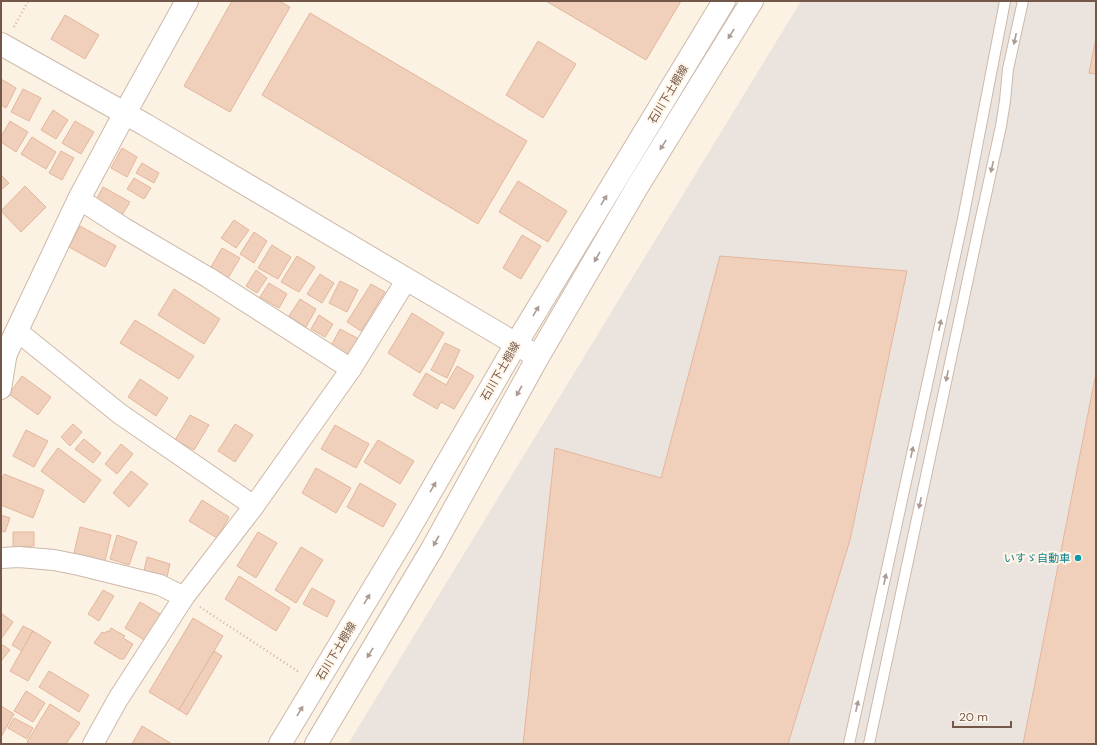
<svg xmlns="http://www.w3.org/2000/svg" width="1097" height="745" font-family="'DM Sans','Noto Sans JP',sans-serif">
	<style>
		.industrial { fill: #ebe4de }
		.building { fill: #f1d0bb; stroke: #e3b69c }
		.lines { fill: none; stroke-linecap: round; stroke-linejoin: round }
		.service-casing { stroke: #cdb9aa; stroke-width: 12 }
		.minor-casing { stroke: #cdb9aa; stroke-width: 22 }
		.tertiary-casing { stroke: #cdb9aa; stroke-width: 24 }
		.path { stroke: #d6b39e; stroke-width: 2.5; stroke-dasharray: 1 3; stroke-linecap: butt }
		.service { stroke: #fff; stroke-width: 10 }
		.minor { stroke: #fff; stroke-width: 20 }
		.tertiary { stroke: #fff; stroke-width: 22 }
		.oneway { fill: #ab9b92 }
		.culture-dot { fill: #0f9aa8; stroke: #fff6e9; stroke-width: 1.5 }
		.labels { text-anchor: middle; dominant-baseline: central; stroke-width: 4; stroke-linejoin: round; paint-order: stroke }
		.street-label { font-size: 11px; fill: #735849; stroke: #fff6e9 }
		.culture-label { font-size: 11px; fill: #0d838f; stroke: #fff6e9; text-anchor: end }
	</style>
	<rect width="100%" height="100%" fill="#fcf2e3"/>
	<polygon class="industrial" points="801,1 1096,1 1096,744 348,744"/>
	<g class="building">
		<polygon points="232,1 279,1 290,7 230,112 184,86"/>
		<polygon points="546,1 681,1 646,60"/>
		<polygon points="310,13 527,141 478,224 262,95"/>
		<polygon points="65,15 99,35 85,59 51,39"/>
		<polygon points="1096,38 1096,74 1089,73"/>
		<polygon points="538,41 576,64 543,118 506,95"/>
		<polygon points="1,79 16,88 6,108 1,105"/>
		<polygon points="23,89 41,98 29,121 11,112"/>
		<polygon points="53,110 68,120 56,139 41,130"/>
		<polygon points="10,121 28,132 16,152 1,142 1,137"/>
		<polygon points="75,121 94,132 81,154 62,143"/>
		<polygon points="32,137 56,152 46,169 21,154"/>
		<polygon points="122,148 137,157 127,177 111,168"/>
		<polygon points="61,151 74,158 62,180 49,173"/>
		<polygon points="142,163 159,173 154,183 136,173"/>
		<polygon points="1,175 9,183 1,190"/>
		<polygon points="134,178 151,188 144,199 127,189"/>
		<polygon points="518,181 567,211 548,242 499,212"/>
		<polygon points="25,186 46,207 21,232 1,211"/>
		<polygon points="103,187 130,202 122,215 96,200"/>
		<polygon points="234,220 249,230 236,248 221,238"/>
		<polygon points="80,226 116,246 105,267 69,247"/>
		<polygon points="254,232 267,241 254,263 240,254"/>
		<polygon points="522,235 541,246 521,279 503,268"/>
		<polygon points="272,245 291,257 278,279 258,268"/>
		<polygon points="222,248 240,258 228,278 211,267"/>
		<polygon points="297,256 315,267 299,292 281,282"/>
		<polygon points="720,256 907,271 850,540 788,744 523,744 555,448 661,478"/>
		<polygon points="256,270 267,278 257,293 246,286"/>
		<polygon points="320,274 334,283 322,303 307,294"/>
		<polygon points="340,281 358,290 347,312 329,303"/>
		<polygon points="269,283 287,294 279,308 260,297"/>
		<polygon points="371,284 385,292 361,331 347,322"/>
		<polygon points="174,289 220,319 204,344 158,315"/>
		<polygon points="300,299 316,309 306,327 289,316"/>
		<polygon points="412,313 444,333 420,373 388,353"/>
		<polygon points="319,315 333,324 325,337 311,329"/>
		<polygon points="135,320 194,356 179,379 120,343"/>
		<polygon points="340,329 359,339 349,357 331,346"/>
		<polygon points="445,343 460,350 447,378 431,370"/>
		<polygon points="457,366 474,376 454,409 441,402 437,409 413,395 426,373 446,385"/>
		<polygon points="1096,373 1096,744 1023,744"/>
		<polygon points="22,376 51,397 38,415 9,394"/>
		<polygon points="140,379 168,398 156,416 128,397"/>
		<polygon points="190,415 209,425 194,450 175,440"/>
		<polygon points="73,424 82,432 70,446 61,437"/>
		<polygon points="235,424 253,435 235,462 218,451"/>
		<polygon points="335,425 369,444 356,468 321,449"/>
		<polygon points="26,430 48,441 34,467 13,456"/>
		<polygon points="84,439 101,453 93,463 75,449"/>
		<polygon points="378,440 414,461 400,484 364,462"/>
		<polygon points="121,444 133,454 117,474 105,464"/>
		<polygon points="58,448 101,480 84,503 41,471"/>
		<polygon points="316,468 351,488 336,513 302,493"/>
		<polygon points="131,471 148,484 129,507 113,493"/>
		<polygon points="4,474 44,490 33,518 1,505 1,480"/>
		<polygon points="360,483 396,504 383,527 347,507"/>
		<polygon points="202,500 229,517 217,538 189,521"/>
		<polygon points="1,515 10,518 5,532 1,531"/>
		<polygon points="80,527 111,535 105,561 74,553"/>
		<polygon points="13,532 34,532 34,546 13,547"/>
		<polygon points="258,532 277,543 256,578 237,566"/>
		<polygon points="117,535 137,542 129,565 110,559"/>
		<polygon points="301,547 323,560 296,603 275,590"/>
		<polygon points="147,557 170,564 167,577 144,571"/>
		<polygon points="239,576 290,608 276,631 225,599"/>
		<polygon points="312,588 335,601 327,617 303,604"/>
		<polygon points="103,590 114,596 99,621 88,614"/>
		<polygon points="140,602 162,615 146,641 125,628"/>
		<polygon points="1,613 13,622 1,639"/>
		<polygon points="193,618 223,636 179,710 149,692"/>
		<polygon points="23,626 33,631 22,651 12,645"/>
		<polygon points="111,628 125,636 123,638 133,644 124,659 120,659 94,643 102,632 105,633 107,631 109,632"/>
		<polygon points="33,631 51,642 28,681 10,671"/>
		<polygon points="3,645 10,650 1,661 1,647"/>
		<polygon points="214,651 222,656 187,715 179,710"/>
		<polygon points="49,671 89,695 79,712 39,687"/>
		<polygon points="26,691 45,703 33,722 14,711"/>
		<polygon points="50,704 80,723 66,744 30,744 27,742"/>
		<polygon points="1,706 14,714 1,737"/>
		<polygon points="14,718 33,728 27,739 8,728"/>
		<polygon points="142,726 172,744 132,744"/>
	</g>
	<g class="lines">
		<g class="service-casing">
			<g id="service">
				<polyline points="849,744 963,219 1005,1"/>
				<polyline points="869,744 979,227 1001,126 1005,101 1008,69 1023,1"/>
			</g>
		</g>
		<g class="minor-casing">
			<g id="minor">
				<polyline points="79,199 124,228 209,278 351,369"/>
				<polyline points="17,331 120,414 254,506"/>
				<polyline points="1,389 7,352"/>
				<polyline points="1,558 19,557 54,560 79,565 160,585 184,597"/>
				<polyline points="93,744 118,699 184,597 254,506 351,369 407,279"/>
			</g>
		</g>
		<g class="tertiary-casing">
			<g id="tertiary">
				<polyline points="1,44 144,124 528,351"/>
				<polyline points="1,364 79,199 125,113 187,1"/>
				<polyline points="280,744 408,531 516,344 724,1"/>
				<polyline points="316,744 432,549 538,357 639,184 752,1"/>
			</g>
		</g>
		<g class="path">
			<polyline points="14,27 28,1"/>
			<polyline points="200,607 299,672"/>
		</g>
		<use href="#service" class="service"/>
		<use href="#minor" class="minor"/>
		<use href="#tertiary" class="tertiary"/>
	</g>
	<defs><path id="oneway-solid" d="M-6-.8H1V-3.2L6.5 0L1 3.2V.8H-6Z"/></defs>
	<g class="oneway">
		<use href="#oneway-solid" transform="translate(731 34) rotate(122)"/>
		<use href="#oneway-solid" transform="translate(1015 39) rotate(102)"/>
		<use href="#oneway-solid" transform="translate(663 145) rotate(122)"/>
		<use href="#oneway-solid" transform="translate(992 167) rotate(103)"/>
		<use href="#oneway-solid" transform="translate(604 200) rotate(-59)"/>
		<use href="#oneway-solid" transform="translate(597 257) rotate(120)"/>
		<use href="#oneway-solid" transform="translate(536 311) rotate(-59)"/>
		<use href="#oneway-solid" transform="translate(940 325) rotate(-78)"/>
		<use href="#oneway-solid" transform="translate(947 376) rotate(102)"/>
		<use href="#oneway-solid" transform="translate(519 391) rotate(119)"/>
		<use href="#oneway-solid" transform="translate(912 452) rotate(-78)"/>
		<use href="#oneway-solid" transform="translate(433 487) rotate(-60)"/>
		<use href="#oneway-solid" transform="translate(920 503) rotate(102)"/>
		<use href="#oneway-solid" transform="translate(436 541) rotate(119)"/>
		<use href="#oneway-solid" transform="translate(885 579) rotate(-78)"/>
		<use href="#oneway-solid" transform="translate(367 599) rotate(-59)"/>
		<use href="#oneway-solid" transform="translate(370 653) rotate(121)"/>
		<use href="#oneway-solid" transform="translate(857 706) rotate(-78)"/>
		<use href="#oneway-solid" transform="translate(300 711) rotate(-59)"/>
	</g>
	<circle class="culture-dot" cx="1078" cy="558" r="4"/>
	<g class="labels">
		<g class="street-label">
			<text transform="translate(668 94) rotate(-59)">石川下土棚線</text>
			<text transform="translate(500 371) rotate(-60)">石川下土棚線</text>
			<text transform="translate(336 651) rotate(-59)">石川下土棚線</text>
		</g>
		<g class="culture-label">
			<text x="1070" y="558">いすゞ自動車</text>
		</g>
	</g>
	<rect width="1097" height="745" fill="none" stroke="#735849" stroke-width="4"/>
	<path d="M953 721v6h58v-6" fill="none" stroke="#735849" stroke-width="2"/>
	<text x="959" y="721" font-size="12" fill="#735849" stroke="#fff6e9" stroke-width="3" paint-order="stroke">20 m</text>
</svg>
